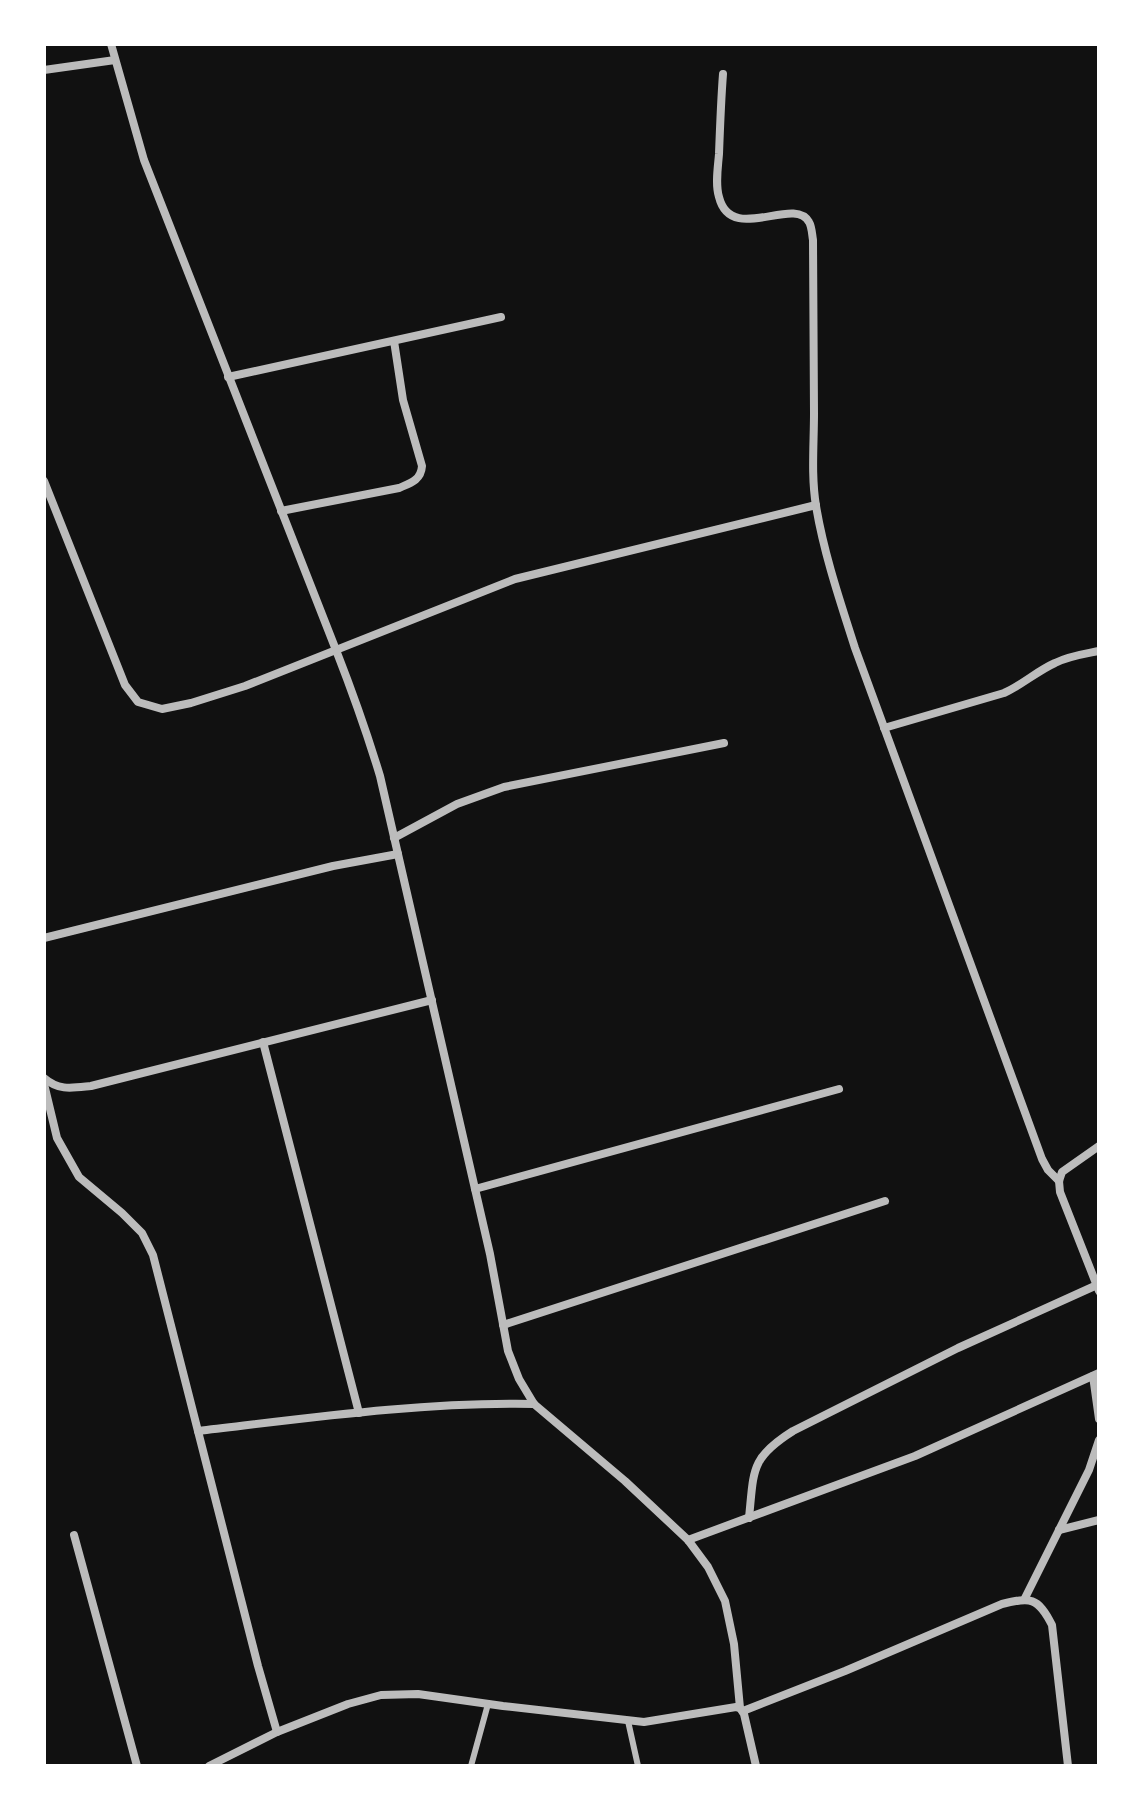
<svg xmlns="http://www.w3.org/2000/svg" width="1143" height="1810" font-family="'Noto Sans',sans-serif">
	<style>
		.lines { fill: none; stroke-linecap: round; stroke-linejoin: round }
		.service { stroke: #bcbcbc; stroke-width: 6 }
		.minor { stroke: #bcbcbc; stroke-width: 8 }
	</style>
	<rect width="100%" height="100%" fill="#111"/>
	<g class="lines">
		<g class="service">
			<polyline points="628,1721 638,1766"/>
			<polyline points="471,1766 488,1704"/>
		</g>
		<g class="minor">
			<path d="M111 44 144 160 336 650C352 691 367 733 380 776L490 1254 508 1351 519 1379 534 1404 625 1481 688 1540 708 1567 725 1601 734 1644 740 1708"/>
			<polyline points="44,70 115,60"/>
			<path d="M723 74C721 100 720 127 719 154 718 167 715 184 719 197 731 245 794 195 809 222 812 227 812 235 813 240 813 298 814 356 814 413 814 444 811 475 816 506 824 554 840 601 855 648L1042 1159 1048 1170 1059 1181"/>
			<polyline points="228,377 501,317"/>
			<polyline points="44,481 125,685 138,702 162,709 191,703 245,686 515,579 816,505"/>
			<path d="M281 511 399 488C411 483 421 480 422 466L403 400 394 341"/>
			<path d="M884 728 1004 693C1022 685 1037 671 1055 663 1069 656 1084 654 1099 651"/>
			<polyline points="394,838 457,804 504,787 724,743"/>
			<polyline points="44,938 333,866 398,854"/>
			<polyline points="263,1042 359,1413"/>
			<path d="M44 1078C59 1091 72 1088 91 1086L432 1000"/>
			<polyline points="44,1084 57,1138 79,1177 122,1213 142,1233 153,1255 258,1666 277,1732"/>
			<polyline points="1099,1146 1062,1172 1059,1181 1060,1192 1099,1291"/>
			<polyline points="475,1189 839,1089"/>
			<polyline points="503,1325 885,1201"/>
			<polyline points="1093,1376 1099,1419"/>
			<path d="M198 1431C309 1418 421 1402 534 1404"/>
			<path d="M749 1518C754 1470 750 1458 793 1431L958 1348 1097 1285"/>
			<polyline points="1059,1530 1099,1520"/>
			<polyline points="74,1535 137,1766"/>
			<polyline points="688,1540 915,1456 1099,1373"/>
			<polyline points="1025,1598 1089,1470 1099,1440"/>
			<path d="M743 1711 845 1671 1002 1604C1030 1597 1038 1597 1052 1625L1068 1766"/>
			<polyline points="209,1766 277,1732 348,1704 381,1695 418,1694 503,1706 644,1722 736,1707 740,1708 744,1714 756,1766"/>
		</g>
	</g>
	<rect width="1143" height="1810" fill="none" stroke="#ffffff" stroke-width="92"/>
</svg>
